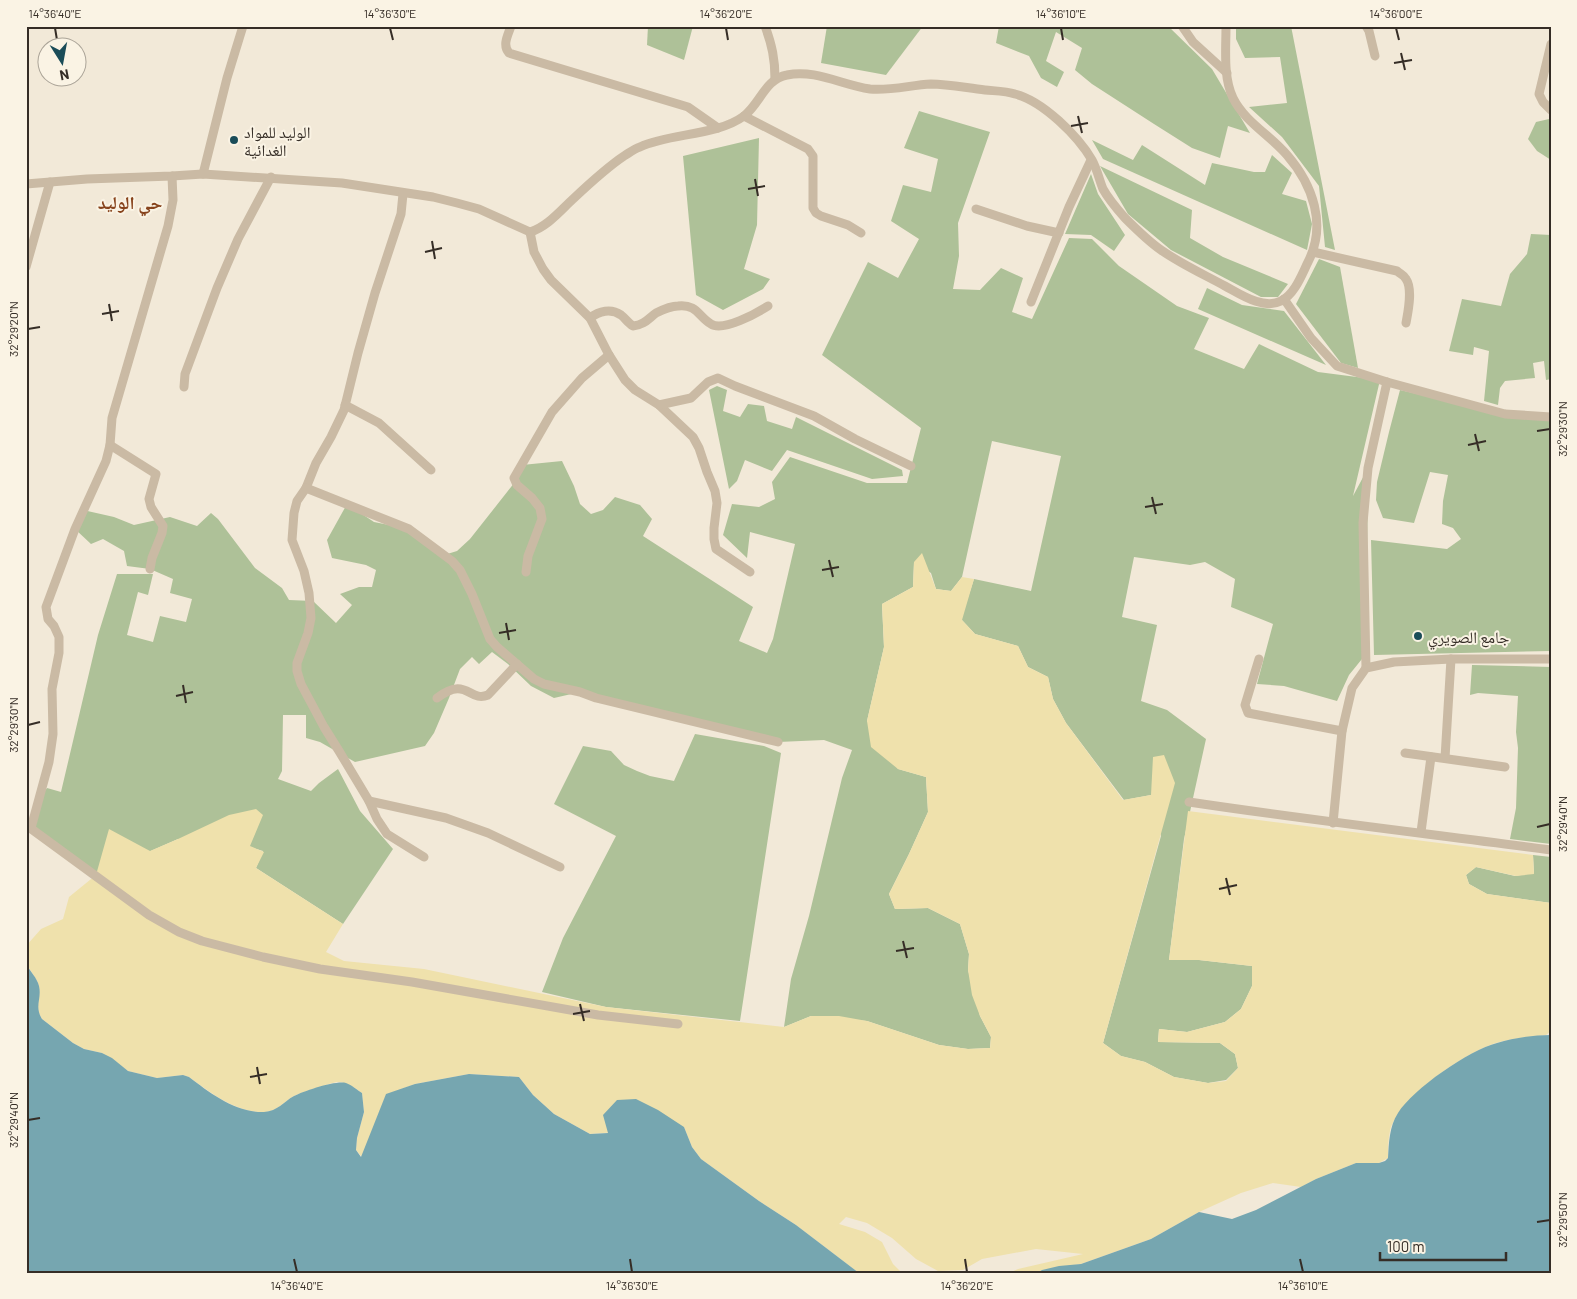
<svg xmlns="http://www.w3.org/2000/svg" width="1577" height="1299" font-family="Barlow,'Noto Naskh Arabic',sans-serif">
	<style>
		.green { fill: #aec198 }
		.sand { fill: #efe1ac }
		.water { fill: #76a6b0 }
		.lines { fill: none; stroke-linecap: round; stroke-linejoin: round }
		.street { stroke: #cabaa4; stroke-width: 9 }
		.ticks { fill: none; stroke: #352d26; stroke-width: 2 }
		.poi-dot { fill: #1a4c58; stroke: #faf3e4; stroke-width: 2 }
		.labels { text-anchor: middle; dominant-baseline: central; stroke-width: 4; stroke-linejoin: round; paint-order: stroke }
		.poi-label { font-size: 16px; fill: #352d26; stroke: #faf3e4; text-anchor: start }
		.neighbourhood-label { font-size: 18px; font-weight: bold; fill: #87431c; stroke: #faf3e4 }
		.neatline { fill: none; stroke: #352d26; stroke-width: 2 }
		.ticks-label { font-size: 12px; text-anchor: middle; fill: #352d26 }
	</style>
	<rect width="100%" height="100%" fill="#f2e9d8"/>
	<g class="green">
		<polygon points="648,26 693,26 684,60 647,45"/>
		<polygon points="827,26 923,26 886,75 821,63"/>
		<polygon points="999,26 1168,26 1212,69 1250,133 1228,126 1220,158 1192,148 1154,124 1092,84 1075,70 1082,48 1056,32 1046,61 1064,72 1057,87 1041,78 1029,56 996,43"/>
		<polygon points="1236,26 1291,26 1335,250 1325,247 1319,186 1282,137 1249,107 1287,103 1280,57 1245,58 1236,39"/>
		<polygon points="919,111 990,132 958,223 959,256 953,289 980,290 1001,268 1023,278 1012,312 1032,319 1069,238 1092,239 1119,266 1177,306 1209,318 1194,349 1244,369 1259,344 1318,372 1380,380 1353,496 1368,468 1366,654 1349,675 1337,701 1284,686 1257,684 1273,624 1231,607 1235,579 1205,562 1190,565 1134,557 1122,617 1157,625 1141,701 1167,710 1206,739 1184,839 1169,960 1199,960 1252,966 1252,986 1241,1009 1225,1022 1187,1032 1159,1029 1158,1042 1220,1043 1235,1054 1238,1068 1226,1080 1208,1083 1174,1077 1145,1062 1121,1056 1103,1043 1161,836 1151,795 1124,800 1066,723 1053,699 1048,677 1028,667 1018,646 975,634 961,619 974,579 1031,591 1061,456 992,441 962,577 951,591 936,589 931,573 914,562 913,587 882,604 884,647 867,721 898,769 926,777 928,812 909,854 889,894 895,909 928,908 960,924 969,954 968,970 980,1016 991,1037 990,1048 968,1049 939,1045 867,1021 811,1016 784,1027 791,979 809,916 842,778 852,750 824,740 778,742 580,692 554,698 531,686 508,664 492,652 479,664 472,657 460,669 449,698 434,733 425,746 355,762 320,742 306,738 306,715 283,715 282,771 278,779 311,791 319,783 338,769 360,811 393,849 343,924 256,868 263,851 250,847 178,839 96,875 31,828 39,799 47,788 61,792 98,635 117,574 153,574 148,595 138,592 127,635 153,642 160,616 186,622 192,599 170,593 173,579 150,569 127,566 124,551 103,539 91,544 75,529 83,510 114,517 134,525 170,517 197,526 211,513 218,519 255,568 282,588 289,600 313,601 336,623 352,605 340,594 359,587 372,587 376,570 366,565 332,558 327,540 347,504 374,522 409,529 444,555 457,551 470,539 515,482 522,465 562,461 574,486 580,504 591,514 603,510 615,497 640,505 652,519 643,536 753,607 739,641 767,653 773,639 795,544 750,532 747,558 723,535 732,504 759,507 775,499 772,482 790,457 867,483 907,483 921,428 822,355 868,262 898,278 919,239 891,221 903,185 931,192 938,159 904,148"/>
		<polygon points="1549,119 1551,120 1551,160 1537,151 1528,139 1536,122"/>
		<polygon points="759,138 757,225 744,269 770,279 763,289 723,310 696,295 683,156"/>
		<polygon points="1092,140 1133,160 1142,145 1205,185 1212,163 1254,172 1265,172 1272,155 1292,173 1282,194 1306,201 1312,224 1307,250 1103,159"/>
		<polygon points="1100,166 1192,210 1190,238 1223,257 1288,284 1278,297 1261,297 1171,250 1128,214"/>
		<polygon points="1091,174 1098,194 1125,235 1114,251 1091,235 1065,234"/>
		<polygon points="1531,234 1551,235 1551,379 1546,380 1544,361 1533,363 1535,378 1505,381 1500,388 1498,405 1484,401 1489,351 1474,347 1473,355 1449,351 1462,299 1501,306 1510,274 1527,254"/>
		<polygon points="1319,259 1340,267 1358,368 1341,363 1296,304"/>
		<polygon points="1207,288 1242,305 1284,311 1326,365 1198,309"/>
		<polygon points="717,386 727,390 723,411 740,417 748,404 764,406 767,421 792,429 796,417 902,470 903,476 872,479 787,450 772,471 745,460 737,481 729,489 709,390"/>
		<polygon points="1400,390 1505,414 1551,417 1551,651 1374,655 1371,540 1447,549 1461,539 1453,528 1442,524 1443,501 1448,475 1430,472 1414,523 1383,518 1376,500 1377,482 1389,432"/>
		<polygon points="1472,665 1551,667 1551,844 1510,839 1516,808 1518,748 1516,732 1518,696 1478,693 1470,695"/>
		<polygon points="695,734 764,746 781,753 740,1021 606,1007 542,992 563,938 616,836 554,804 583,746 611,751 624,765 637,771 650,776 674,781"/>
		<polygon points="1533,855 1551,857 1551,903 1487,894 1469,884 1466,875 1476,867 1515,876 1534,873"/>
	</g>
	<path class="sand" d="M922 553 936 589 951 591 962 577 974 579 962 620 975 634 1018 646 1028 667 1048 677 1053 699 1066 723 1123 800 1151 795 1153 757 1164 755 1175 783 1103 1043 1121 1056 1145 1062 1174 1077 1208 1083 1226 1081 1238 1068 1235 1054 1220 1043 1158 1042 1159 1029 1187 1032 1225 1022 1241 1009 1252 986V966L1199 960H1169L1188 811 1533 855 1534 874 1516 876 1476 867 1466 875 1469 884 1487 894 1551 903V1031L1546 1035C1529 1037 1512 1038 1496 1043 1464 1053 1398 1098 1390 1131 1388 1140 1388 1150 1388 1158L1379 1163H1356L1316 1179 1301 1187 1273 1183 1241 1193 1199 1212 1151 1239 1081 1264 1042 1270 1037 1273H1009L1018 1269 1083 1254 1036 1249 982 1259 963 1270 938 1271 916 1259 892 1238 867 1223 846 1217 839 1224 865 1232 882 1242 893 1264 902 1273H859L796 1225 759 1201 701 1159 692 1147 684 1127 590 1134 554 1114 533 1095 519 1077 469 1074 415 1084 386 1095 362 1157 356 1150 357 1138 364 1112 362 1093C356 1089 347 1082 338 1082 333 1082 300 1093 294 1096 283 1102 278 1111 265 1112 236 1113 211 1093 189 1077L183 1075 157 1078 128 1071 102 1053 84 1049 73 1043 42 1019C34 1006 41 1000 39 987 38 979 31 973 28 966 25 961 26 952 26 946L41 929 63 919 69 897 96 875 109 829 150 851 178 839 229 815 256 809 263 815 250 846 264 852 256 868 343 924 326 952 344 961 424 969 606 1007 784 1027 811 1016H839L867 1021 939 1045 968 1049 990 1048 991 1037 980 1016 972 995 968 970 969 954 960 924 928 908 895 909 889 894 909 854 928 812 926 777 898 769 871 747 867 721 884 647 882 604 913 587 914 562Z"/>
	<g class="water">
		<path d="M26 964C30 971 37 978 39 986 42 999 34 1006 42 1019L73 1043 84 1049 102 1053 112 1058 128 1071 157 1078 183 1075 189 1077C210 1093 236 1113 264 1112 278 1111 283 1102 294 1096 304 1091 336 1080 346 1083 352 1085 357 1090 362 1093L364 1112 357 1138 356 1150 361 1157 386 1094 415 1084 469 1074 519 1077 533 1095 554 1114 590 1134 608 1133 603 1115 617 1100 636 1099 658 1110 684 1127 692 1147 701 1159 759 1201 796 1225 859 1273H26Z"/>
		<path d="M1551 1035V1273H1037L1042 1270 1059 1266 1081 1264 1151 1239 1199 1212 1232 1219 1256 1210 1316 1179 1356 1163H1379L1385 1161 1388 1158C1389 1143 1389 1127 1398 1113 1413 1089 1469 1050 1497 1043 1514 1038 1533 1035 1551 1035Z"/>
	</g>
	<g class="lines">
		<g class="street">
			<path d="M511 26C508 35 502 45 509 53L688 107 718 128"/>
			<path d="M765 26C772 45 775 59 775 79"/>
			<polyline points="1182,26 1193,42 1227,73"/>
			<polyline points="1366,26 1369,31 1375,56"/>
			<polyline points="1551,44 1539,94 1543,102 1551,110"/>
			<polyline points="744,116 808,149 813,156 813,208 816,213 821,216 848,225 861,233"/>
			<polyline points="203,174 227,78 243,26"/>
			<path d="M26 184 87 179 172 176 203 174 342 183 433 197 457 203 479 209 530 232C547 227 560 211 573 199 589 184 606 168 624 156 629 153 634 149 640 147 670 133 717 136 744 116 760 104 765 79 787 75 815 69 842 85 870 89 890 91 911 85 931 84 948 84 967 88 985 90 995 91 1006 91 1015 94 1043 101 1078 136 1092 160 1097 169 1099 179 1103 189 1109 200 1117 209 1125 218 1136 229 1148 241 1161 250 1181 264 1203 274 1225 286 1240 294 1263 310 1281 301 1295 294 1302 274 1308 262 1327 225 1313 185 1287 155 1270 135 1245 122 1233 98 1223 77 1226 49 1226 26"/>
			<polyline points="403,194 401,214 375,293 358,353 344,410 331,437 316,463 306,488 297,501 294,513 292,540 304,571 309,593 311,618 308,633 297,663 297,671 301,684 324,727 339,751 369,801 377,819 387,834 424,857"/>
			<polyline points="976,209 1027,226 1059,233"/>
			<polyline points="530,232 534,252 543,269 551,280 590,318 609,355 625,380 635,390 659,405 693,437 699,448 707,472 715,491 717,503 714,528 714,539 716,549 750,572"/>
			<path d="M1313 252 1397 271C1400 274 1404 275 1406 279 1413 289 1408 312 1406 323"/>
			<polyline points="26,267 50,182"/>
			<polyline points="1284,299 1311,338 1337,366 1387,382 1505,414 1551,417"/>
			<polyline points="1031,302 1069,207 1091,160"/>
			<path d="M590 318C599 311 611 308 621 315 625 318 628 323 633 326 644 325 648 319 656 313 662 310 671 306 678 306 697 304 698 316 711 324 723 332 757 313 768 306"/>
			<polyline points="184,387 185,374 217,288 238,239 271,177"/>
			<polyline points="345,405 379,423 431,470"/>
			<polyline points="659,405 691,398 708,382 718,378 735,386 814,416 855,439 911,466"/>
			<polyline points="110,445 156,474 149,499 151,507 163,526 162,533 152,558 150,569"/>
			<polyline points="306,488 409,529 452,561 460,570 472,594 490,639 497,647 534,679 544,684 580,692 596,698 778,742"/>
			<polyline points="526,572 528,556 542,519 540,508 532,498 517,485 514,478 552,412 582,378 609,355"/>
			<polyline points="1259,659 1245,705 1248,713 1342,731"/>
			<polyline points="1366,668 1363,523 1368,468 1387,382"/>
			<path d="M437 698C467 675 469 703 488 695L517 664"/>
			<polyline points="1405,753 1505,767"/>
			<polyline points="1445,758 1451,659"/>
			<polyline points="369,801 446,818 488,833 560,867"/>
			<path d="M1189 802C1309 820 1430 834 1551 850"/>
			<polyline points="1333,823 1342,731 1352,688 1366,668 1394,662 1451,659 1551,659"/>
			<polyline points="26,825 149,915 179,932 202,941 263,957 320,969 412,982 598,1015 678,1024"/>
			<polyline points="31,828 49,762 53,734 52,689 59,653 59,637 54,626 48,619 46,607 75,529 106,461 110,445 112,418 168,226 173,200 172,176"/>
			<polyline points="1421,832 1431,757"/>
		</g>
	</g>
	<path class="ticks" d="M55 28 57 40M390 28 393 40M726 28 728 40M1061 28 1063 40M1396 28 1399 40M1401 53 1405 70M1394 63 1412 60M1078 116 1082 133M1071 126 1088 123M755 179 758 196M748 189 765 186M432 241 435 259M425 252 442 248M109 304 112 321M102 314 119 311M28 329 40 327M1537 431 1550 429M1475 434 1479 451M1468 445 1486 441M1152 497 1156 514M1145 507 1163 504M829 560 833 577M822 570 839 567M506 623 509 640M499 633 516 630M183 685 186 703M176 696 193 692M28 725 40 722M1537 827 1550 824M1226 878 1230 895M1219 889 1237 885M903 941 907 958M896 951 914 948M580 1004 584 1021M573 1014 590 1011M257 1067 260 1084M250 1077 267 1074M28 1120 40 1118M1537 1222 1550 1220M294 1259 297 1272M630 1259 632 1272M965 1259 967 1272M1300 1259 1303 1272"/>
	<g class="poi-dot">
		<circle cx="234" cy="140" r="5"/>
		<circle cx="1418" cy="636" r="5"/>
	</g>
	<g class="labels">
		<g class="poi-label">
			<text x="244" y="131">الوليد للمواد<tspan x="244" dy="18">الغدائية</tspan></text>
			<text x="1428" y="636">جامع الصويري</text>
		</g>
		<g class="neighbourhood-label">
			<text x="130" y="202">حي الوليد</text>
		</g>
	</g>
	<rect width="1577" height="1299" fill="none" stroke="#faf3e4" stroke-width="55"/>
	<g transform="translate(62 62) rotate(169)"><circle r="24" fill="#faf3e4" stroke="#aba498"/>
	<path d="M0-4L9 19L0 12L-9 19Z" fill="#1a4c58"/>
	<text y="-8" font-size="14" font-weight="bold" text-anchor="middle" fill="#352d26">N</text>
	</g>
	<path d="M1380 1252v8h126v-8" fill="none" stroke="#352d26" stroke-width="2.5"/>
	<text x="1387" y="1252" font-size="15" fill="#352d26" stroke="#faf3e4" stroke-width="4" paint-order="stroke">100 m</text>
	<rect x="28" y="28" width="1522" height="1244" class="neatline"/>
	<g class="ticks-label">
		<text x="55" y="18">14°36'40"E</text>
		<text x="390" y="18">14°36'30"E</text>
		<text x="726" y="18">14°36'20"E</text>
		<text x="1061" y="18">14°36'10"E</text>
		<text x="1396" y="18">14°36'00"E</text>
		<text transform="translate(14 329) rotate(-90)" y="4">32°29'20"N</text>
		<text transform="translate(1563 429) rotate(-90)" y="4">32°29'30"N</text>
		<text transform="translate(14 725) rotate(-90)" y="4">32°29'30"N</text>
		<text transform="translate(1563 824) rotate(-90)" y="4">32°29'40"N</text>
		<text transform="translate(14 1120) rotate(-90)" y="4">32°29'40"N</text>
		<text transform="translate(1563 1220) rotate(-90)" y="4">32°29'50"N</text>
		<text x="297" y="1290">14°36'40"E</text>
		<text x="632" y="1290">14°36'30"E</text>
		<text x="967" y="1290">14°36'20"E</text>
		<text x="1303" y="1290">14°36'10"E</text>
	</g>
</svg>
